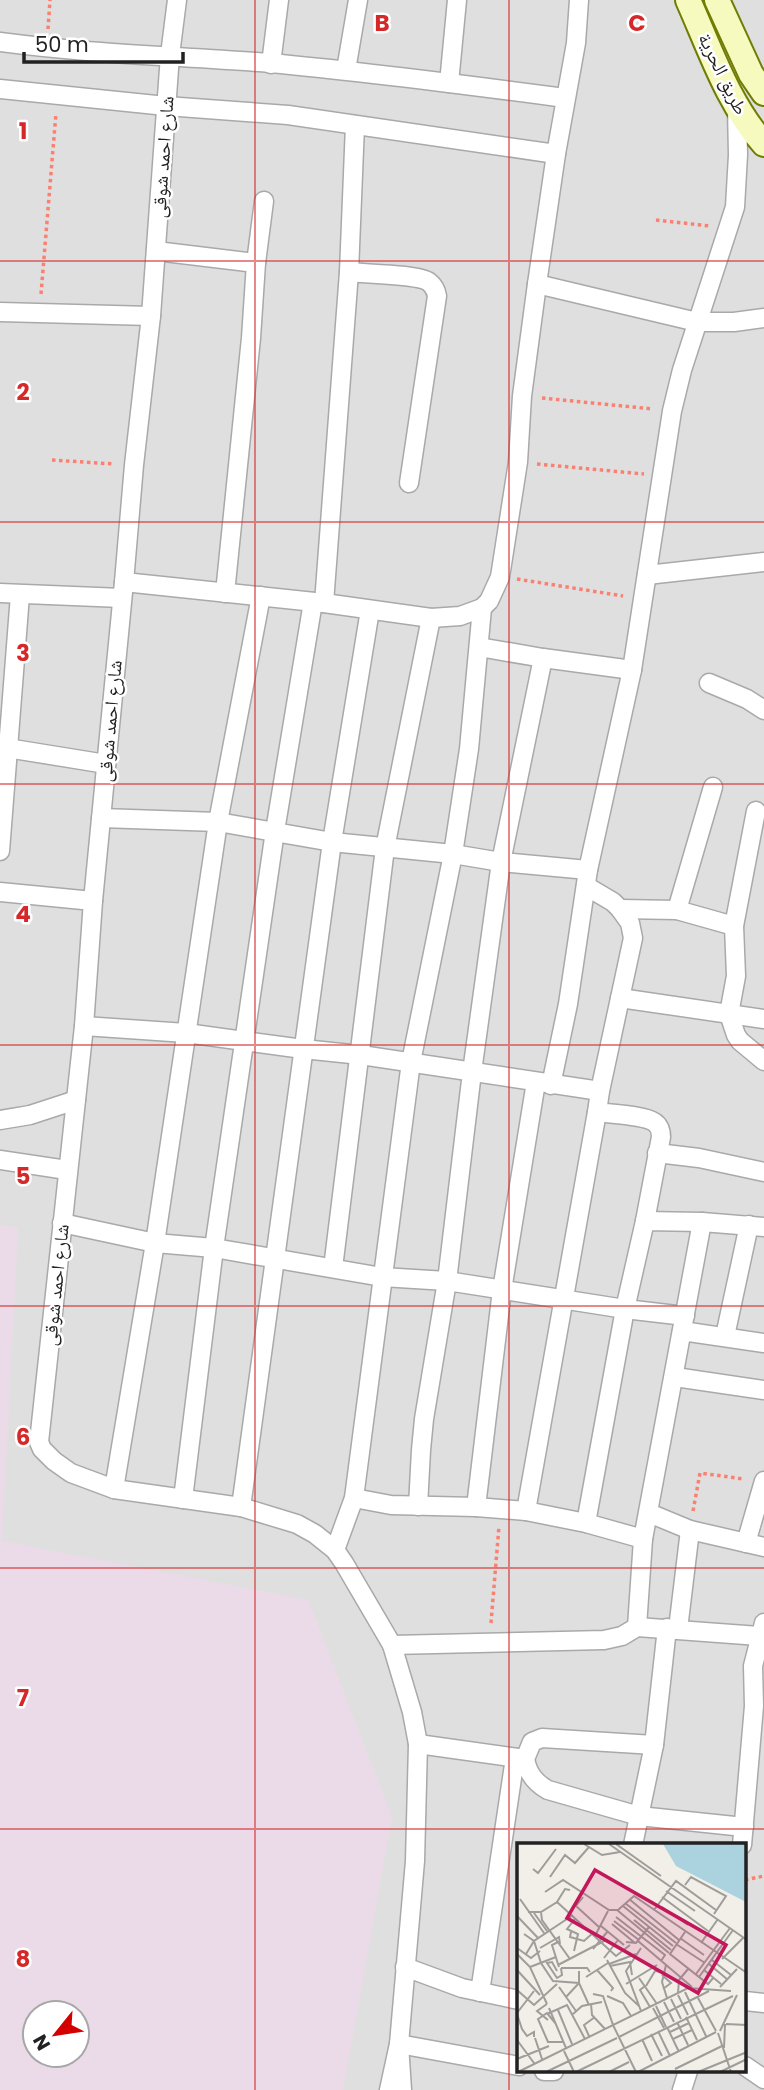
<svg xmlns="http://www.w3.org/2000/svg" width="764" height="2090" font-family="Poppins,'Noto Naskh Arabic',sans-serif">
	<style>
		.residential { fill: #e0dfdf; fill-rule: evenodd }
		.industrial { fill: #ebdbe8; fill-rule: evenodd }
		.lines { fill: none; stroke-linecap: round; stroke-linejoin: round }
		.minor-casing { stroke: #a9a9a9; stroke-width: 21 }
		.secondary-casing { stroke: #707d05; stroke-width: 28 }
		.path { stroke: #fa8072; stroke-width: 3.5; stroke-dasharray: 3.5 3.5; stroke-linecap: butt }
		.minor { stroke: #fff; stroke-width: 18 }
		.secondary { stroke: #f7fabf; stroke-width: 24 }
		.grid { fill: none; stroke: #d62828; stroke-width: 2; stroke-opacity: 0.55 }
		.labels { text-anchor: middle; dominant-baseline: central; stroke-width: 5; stroke-linejoin: round; paint-order: stroke }
		.street-label { font-size: 19px; fill: #222; stroke: #fff }
		.inset-road { fill: none; stroke: #9f9d99; stroke-width: 2 }
		.view { fill: #c2185b; fill-opacity: 0.15; stroke: #c2185b; stroke-width: 3.5 }
		.inset-edge { fill: none; stroke: #222; stroke-width: 3.5 }
		.grid-label { font-size: 23px; text-anchor: middle; font-weight: bold; fill: #d62828; stroke: #fff; stroke-width: 5; stroke-linejoin: round; paint-order: stroke }
	</style>
	<rect width="100%" height="100%" fill="#f2efe9"/>
	<path class="residential" d="M0 0H764V2090H0ZM519 1845H745V2071H519ZM35 2013H77V2055H35Z"/>
	<path class="industrial" d="M0 1225 18 1228 2 1541 308 1600 392 1817 343 2090H0ZM35 2013H77V2055H35Z"/>
	<g class="lines">
		<g class="minor-casing">
			<g id="minor">
				<polyline points="177,0 170,55 151,316 134,465 124,582 93,901 84,1026 39,1442 42,1449 54,1461 71,1473 114,1489 241,1507 297,1524 315,1534 335,1550 344,1563 392,1645 412,1712 418,1744 415,1861 399,2044 389,2090"/>
				<path d="M0 42C89 54 180 56 270 63 368 72 467 85 565 98"/>
				<polyline points="271,64 279,0"/>
				<polyline points="346,70 358,0"/>
				<polyline points="449,83 457,0"/>
				<polyline points="0,89 166,106 288,115 556,154"/>
				<polyline points="156,251 256,263"/>
				<path d="M349 272C365 274 418 274 429 282 434 286 436 290 437 296L409 483"/>
				<polyline points="537,284 697,322 734,322 764,318"/>
				<polyline points="0,312 151,316"/>
				<polyline points="647,575 764,562"/>
				<polyline points="124,582 324,603 431,618 460,616 482,608 489,601 500,577 518,462 522,396 537,284 556,154 576,43 579,0"/>
				<polyline points="0,593 122,598"/>
				<polyline points="225,593 251,338 256,263 264,201"/>
				<polyline points="324,603 349,272 355,125"/>
				<polyline points="479,647 543,658"/>
				<polyline points="709,683 747,699 764,710"/>
				<polyline points="7,748 106,764"/>
				<polyline points="713,787 677,910 734,926"/>
				<polyline points="756,811 734,926 736,976 729,1014 736,1035 740,1041 764,1061"/>
				<polyline points="101,818 218,822 332,842 453,854 501,862 588,870"/>
				<polyline points="0,851 20,595"/>
				<path d="M586 886 613 902 620 909 630 923 633 938 600 1091 597 1112C611 1114 644 1115 654 1122 660 1126 661 1131 661 1137L645 1221"/>
				<polyline points="0,892 93,901"/>
				<polyline points="620,909 677,910"/>
				<polyline points="620,998 764,1019"/>
				<polyline points="84,1026 186,1033 303,1049 361,1055 600,1091"/>
				<polyline points="551,1085 568,1004 588,870 632,670 672,411 682,370 735,207 738,155 737,108"/>
				<polyline points="0,1120 30,1115 76,1100"/>
				<polyline points="657,1153 699,1158 764,1172"/>
				<polyline points="0,1160 67,1170"/>
				<polyline points="62,1223 155,1243 214,1248 382,1277 447,1281 625,1309 685,1316"/>
				<polyline points="333,1268 385,848 431,618"/>
				<polyline points="682,1331 764,1343"/>
				<polyline points="725,1336 749,1225"/>
				<polyline points="675,1377 764,1390"/>
				<polyline points="114,1489 155,1243 218,822 261,596"/>
				<polyline points="354,1498 391,1505 476,1507 526,1511 586,1523 643,1539"/>
				<polyline points="183,1499 214,1248 275,831 313,602"/>
				<polyline points="418,1506 421,1450 424,1419 447,1281 472,1072 501,862 543,658 632,670"/>
				<polyline points="241,1507 332,842 370,610"/>
				<polyline points="476,1507 502,1290 536,1082"/>
				<polyline points="526,1511 597,1112"/>
				<polyline points="649,1513 690,1530 764,1547"/>
				<polyline points="586,1523 625,1309 645,1221 702,1222 764,1227"/>
				<polyline points="746,1543 764,1481"/>
				<polyline points="335,1550 354,1498 411,1062 453,854 469,749 482,608"/>
				<polyline points="637,1627 643,1539 702,1222"/>
				<polyline points="678,1629 690,1530"/>
				<polyline points="392,1645 604,1640 622,1636 637,1627 759,1636"/>
				<polyline points="418,1744 525,1759"/>
				<path d="M654 1745 542 1738 532 1742 525 1759C528 1774 535 1783 548 1790L639 1816 744 1827"/>
				<polyline points="633,1845 654,1745 667,1628"/>
				<polyline points="742,1845 754,1706 753,1666 764,1623"/>
				<polyline points="405,1967 462,1988 519,2000"/>
				<polyline points="480,1992 515,1758"/>
				<polyline points="745,2001 764,2003"/>
				<polyline points="745,2066 764,2079"/>
				<polyline points="544,2071 554,2071"/>
				<polyline points="402,2090 399,2044 519,2066"/>
				<polyline points="682,2090 688,2071"/>
			</g>
		</g>
		<g class="secondary-casing">
			<g id="secondary">
				<path d="M688 0C710 49 728 104 764 144"/>
				<polyline points="717,0 751,74 764,93"/>
			</g>
		</g>
		<g class="path">
			<polyline points="48,29 50,0"/>
			<polyline points="656,220 710,226"/>
			<polyline points="41,294 56,113"/>
			<polyline points="542,398 653,409"/>
			<polyline points="52,460 114,464"/>
			<polyline points="537,464 644,474"/>
			<polyline points="517,579 623,596"/>
			<polyline points="693,1511 700,1473 744,1479"/>
			<polyline points="491,1623 499,1526"/>
			<polyline points="745,1880 764,1876"/>
		</g>
		<use href="#minor" class="minor"/>
		<use href="#secondary" class="secondary"/>
	</g>
	<path class="grid" d="M255 0V2090M509 0V2090M0 261H764M0 522H764M0 784H764M0 1045H764M0 1306H764M0 1568H764M0 1829H764"/>
	<g class="labels">
		<g class="street-label">
			<text transform="translate(723 74) rotate(64)">طريق الحرية</text>
			<text transform="translate(163 157) rotate(-86)">شارع احمد شوقى</text>
			<text transform="translate(110 721) rotate(-85)">شارع احمد شوقى</text>
			<text transform="translate(56 1285) rotate(-84)">شارع احمد شوقى</text>
		</g>
	</g>
	<g transform="translate(517 1843)">
		<rect width="229" height="229" fill="#f2efe9"/>
		<path d="M146 1H229V59L159 23Z" fill="#aad3df"/>
		<path class="inset-road" d="M67 1 85 12 103 9M92 1 230 97M99 1 144 33M16 26 21 30 39 6M33 34 48 12 58 20 72 4M168 42 174 34 209 53 197 71M149 48 178 68M28 49 46 37 92 67H101L117 53 230 130M66 54 59 63 83 85M145 54 191 88M3 56 27 90M112 56 162 97M40 59 99 113 113 102M108 60 159 100M106 63 156 103M145 64 171 82M100 67 152 110M137 67 159 38 199 67M11 69H24L40 59 48 46 53 47M24 69 25 77 53 116M17 70 30 88M56 72 17 98 24 120 36 138 62 140 72 162M0 73 21 95M99 74 148 112 144 118M117 77 154 107M97 78 122 97M95 81 118 100M84 83 107 102M54 89 53 94 67 98 77 89M168 89 153 111 191 141 197 134M7 91 17 98 9 111M79 91 91 68M163 95 187 112M121 98 175 144M41 99 35 102 42 124M109 99 119 100 132 84M184 100 201 76M159 101 188 120M0 105 14 115 23 108M23 105 42 94 43 101M124 105 109 128 124 168M76 106 91 88M57 108 61 91 50 86 58 76M0 111 13 124 30 161M87 115 101 97M205 116 226 95M90 117 108 150 122 163M195 117 214 132M92 121 119 111M192 121 211 137M41 122 89 97M149 122 145 139 150 155M93 123 113 119 115 132M13 124 39 114M44 125H70L73 129M0 127 23 152M80 127 96 145 94 148M187 127 204 141M40 128 35 119 30 120 40 135 45 132 44 125M179 131 213 85M145 132 154 140 146 146M69 134 91 120M182 134 216 87M122 135 140 161M109 141 140 122M128 143 123 147 133 164M129 143 138 128 145 129M42 144 59 168M203 144 220 126M0 147 17 162 40 141M168 149 189 193M161 150 162 137 171 126M76 151 86 153 96 182M161 152 171 172M90 153 106 160 114 173M49 154 62 140V128M181 155 199 188M154 156 164 176M147 159 157 179M30 161 20 168 31 177M74 161 75 172 88 186M139 163 149 184M32 165 49 205M136 165 147 185M41 167 55 201M0 170 17 148M0 171 5 186 10 193 17 189V194M30 171 50 162 68 196M56 171 65 163 85 159M169 174 180 197M160 179 171 202M39 181 30 170 21 176 31 199H46M209 181 230 182M96 182 119 229M150 184 162 209M141 188 153 213M203 188 220 152M153 189 172 180M201 190 214 229M134 191 145 213M72 193 67 182 78 174M102 194 192 148M18 195 25 216M125 196 135 218M156 196 175 187M0 197 17 220M207 205 208 181M47 208 57 229M0 216 32 203M158 226 205 203M1 229 171 145 214 148M29 229 100 195M59 229 216 153M92 229 112 219M121 229 199 189M181 229 230 209M203 229 230 216"/>
		<path class="view" d="M78 27 209 102 181 150 50 75Z"/>
		<rect width="229" height="229" class="inset-edge"/>
	</g>
	<g class="grid-label">
		<text x="382" y="31">B</text>
		<text x="637" y="31">C</text>
		<text x="23" y="139">1</text>
		<text x="23" y="400">2</text>
		<text x="23" y="661">3</text>
		<text x="23" y="922">4</text>
		<text x="23" y="1184">5</text>
		<text x="23" y="1445">6</text>
		<text x="23" y="1706">7</text>
		<text x="23" y="1967">8</text>
	</g>
	<g transform="translate(56 2034) rotate(240)"><circle r="33" fill="#ffffff" stroke="#a7a7a7" stroke-width="2"/>
	<path d="M0-5L12 26L0 18L-12 26Z" fill="#d40000"/>
	<text y="-10" font-size="19" font-weight="bold" text-anchor="middle" fill="#222222">N</text>
	</g>
	<path d="M24 52v10h159v-10" fill="none" stroke="#222222" stroke-width="3.5"/>
	<text x="35" y="52" font-size="21" fill="#222222" stroke="#ffffff" stroke-width="5" paint-order="stroke">50 m</text>
</svg>
